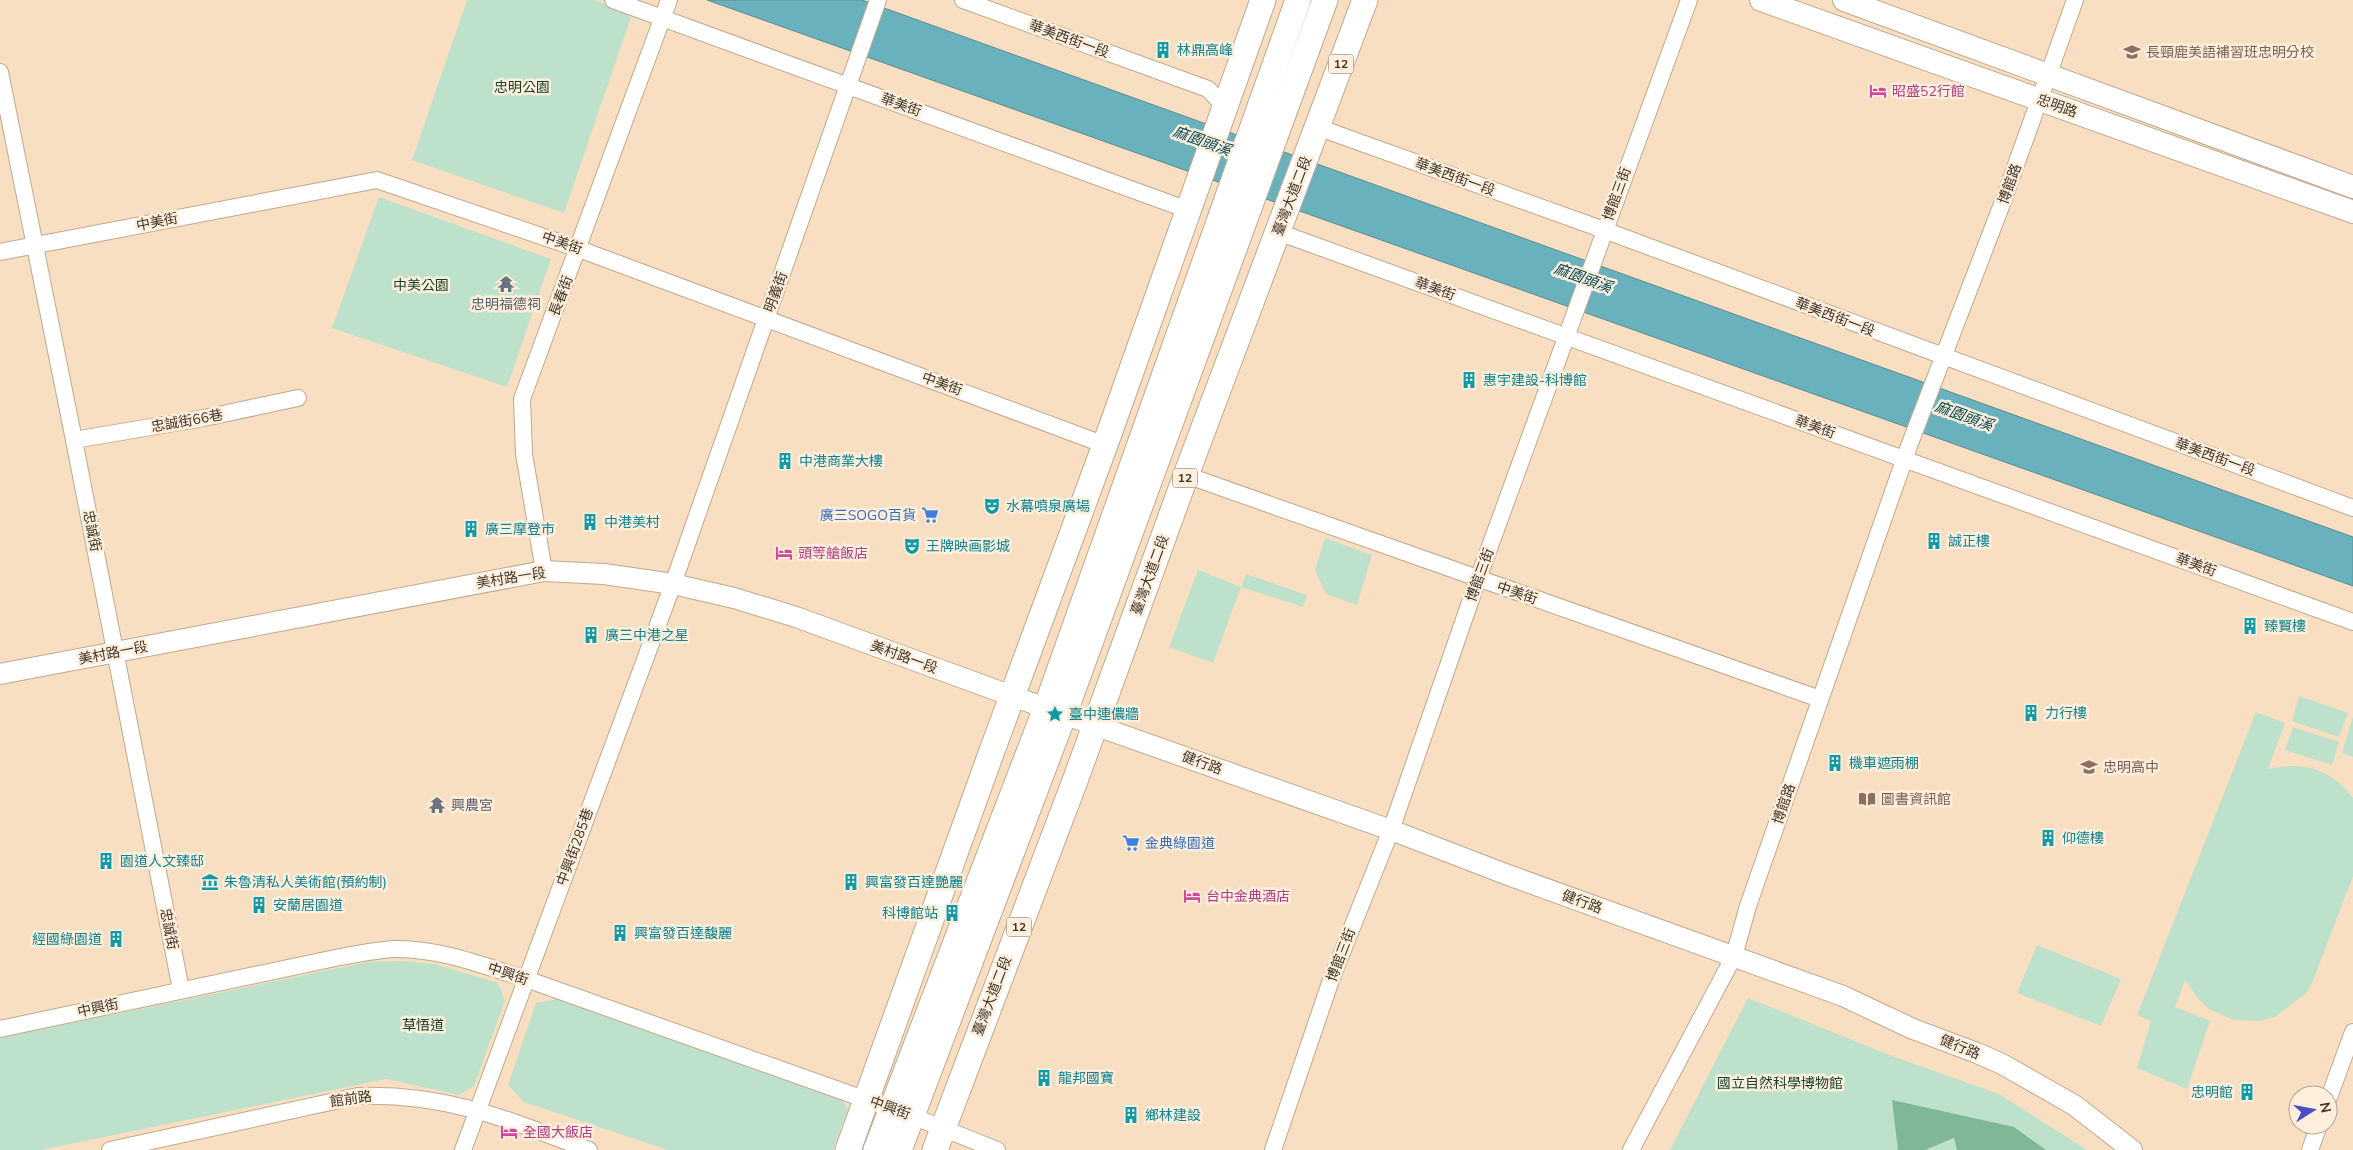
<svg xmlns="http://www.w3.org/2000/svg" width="2353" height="1150" font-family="'Nunito Sans','Noto Sans TC',sans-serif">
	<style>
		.green { fill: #bde1ca }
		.forest { fill: #80b796 }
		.water { fill: #69b1bd; stroke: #5c8c91 }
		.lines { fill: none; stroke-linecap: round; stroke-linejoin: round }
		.minor-casing { stroke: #c1a88c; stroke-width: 18 }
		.tertiary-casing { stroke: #c1a88c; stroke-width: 22 }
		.secondary-casing { stroke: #c1a88c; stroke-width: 24 }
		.primary-casing { stroke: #c1a88c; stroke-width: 27 }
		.minor { stroke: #fff; stroke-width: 16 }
		.tertiary { stroke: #fff; stroke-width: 20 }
		.secondary { stroke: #fff; stroke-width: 22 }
		.primary { stroke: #fff; stroke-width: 25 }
		.labels { text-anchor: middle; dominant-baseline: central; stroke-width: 5; stroke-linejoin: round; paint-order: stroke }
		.shield { fill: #feefdd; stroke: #786d5f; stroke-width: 1 }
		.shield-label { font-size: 12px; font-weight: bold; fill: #3f3529 }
		.street-label { font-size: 14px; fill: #3f3529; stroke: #feefdd }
		.culture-label { font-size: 14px; fill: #0d838f; stroke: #feefdd; text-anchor: start }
		.education-label { font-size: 14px; fill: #785e54; stroke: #feefdd; text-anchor: start }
		.park-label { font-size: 14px; fill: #143f28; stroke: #feefdd }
		.hotel-label { font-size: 14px; fill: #b23c85; stroke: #feefdd; text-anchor: start }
		.worship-label { font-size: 14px; fill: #5b616d; stroke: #feefdd }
		.shop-label { font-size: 14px; fill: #366cbe; stroke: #feefdd; text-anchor: end }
		.water-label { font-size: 15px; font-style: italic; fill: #00454e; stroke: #feefdd }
	</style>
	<rect width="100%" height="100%" fill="#f9dfc2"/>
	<g class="green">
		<polygon points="467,0 594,0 632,14 564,213 412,160"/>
		<polygon points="379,197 551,259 507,387 332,328"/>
		<polygon points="1325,538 1372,555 1357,605 1326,594 1315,570"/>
		<polygon points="1198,570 1241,587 1246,574 1307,595 1303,607 1241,587 1213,663 1169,647"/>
		<polygon points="2299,696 2348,713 2339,737 2292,721"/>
		<path d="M2256 712 2285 723 2268 769C2305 761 2330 769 2353 798V876L2312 983 2306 993 2275 1017 2259 1021 2234 1020 2209 1009 2199 1000 2185 980 2175 1007 2210 1021 2187 1089 2137 1068 2151 1021 2137 1015Z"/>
		<polygon points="2353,716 2353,757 2342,753"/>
		<polygon points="2293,727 2339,742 2332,765 2285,750"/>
		<polygon points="2037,945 2121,979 2101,1026 2017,993"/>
		<polygon points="403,961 434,964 498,983 505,1001 474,1086 459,1095 386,1079 41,1150 0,1150 0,1038 368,962"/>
		<polygon points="1748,998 1892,1056 1999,1094 2087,1150 1670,1150"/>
		<polygon points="557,999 840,1098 848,1109 833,1150 668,1150 524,1102 508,1085 536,1003"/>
	</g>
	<polygon class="forest" points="1892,1100 2014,1127 2046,1150 1957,1150 1954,1138 1925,1150 1898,1150"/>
	<polygon class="water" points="707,0 862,0 2353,537 2353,586"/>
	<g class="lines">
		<g class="minor-casing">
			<g id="minor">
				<polyline points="613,0 1188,210"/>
				<polyline points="963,0 1208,89 1225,107"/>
				<polyline points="0,72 74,440 181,990"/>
				<polyline points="1317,127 1604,230 2353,508"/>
				<polyline points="1278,232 2353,622"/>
				<polyline points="0,252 377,180 579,249 1105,445"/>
				<polyline points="74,440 204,418 298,398"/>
				<polyline points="1186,475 1820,699"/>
				<polyline points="544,571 524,454 522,399 669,0"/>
				<path d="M0 1029 340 957C358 954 376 950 394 949 439 948 484 966 526 979L912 1116 997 1150"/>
				<polyline points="2328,1100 2353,1032"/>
				<path d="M110 1150 358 1096C446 1093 509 1120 589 1150"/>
				<polyline points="463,1150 673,584 878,0"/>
				<polyline points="1273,1150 1331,980 1391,830 1478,579 1689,0"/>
				<polyline points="1631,1150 1734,956 1748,906 1909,446 2002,204 2075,0"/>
				<polyline points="2310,1150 2319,1125"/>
			</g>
		</g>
		<g class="tertiary-casing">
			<polyline id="tertiary" points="0,674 544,571 604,574 673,584 734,598 796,617 1012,696 1391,830 1508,875 1843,996 1913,1029 1977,1053 2002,1064 2074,1105 2132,1150"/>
		</g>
		<g class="secondary-casing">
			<g id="secondary">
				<polyline points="1761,0 2353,212"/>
				<polyline points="1844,0 2353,187"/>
			</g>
		</g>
		<g class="primary-casing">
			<g id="primary">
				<polyline points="848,1150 993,748 1105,445 1263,0"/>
				<polyline points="876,1150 1046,708 1298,0"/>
				<polyline points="899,1150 1064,714 1325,0"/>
				<polyline points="935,1150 1076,778 1186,475 1365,0"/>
			</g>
		</g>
		<use href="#minor" class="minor"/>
		<use href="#tertiary" class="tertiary"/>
		<use href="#secondary" class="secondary"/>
		<use href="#primary" class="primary"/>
	</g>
	<defs>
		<g id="building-bare" transform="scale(1.35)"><path d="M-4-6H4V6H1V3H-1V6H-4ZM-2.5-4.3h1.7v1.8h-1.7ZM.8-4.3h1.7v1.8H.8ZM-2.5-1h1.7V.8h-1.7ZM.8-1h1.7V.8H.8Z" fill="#0f9aa8" stroke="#feefdd" stroke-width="2.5" paint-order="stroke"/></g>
		<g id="university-bare" transform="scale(1.35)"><path d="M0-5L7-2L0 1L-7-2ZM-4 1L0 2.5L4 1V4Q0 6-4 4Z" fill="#8d6e63" stroke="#feefdd" stroke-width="2.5" paint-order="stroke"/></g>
		<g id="hotel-bare" transform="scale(1.35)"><path d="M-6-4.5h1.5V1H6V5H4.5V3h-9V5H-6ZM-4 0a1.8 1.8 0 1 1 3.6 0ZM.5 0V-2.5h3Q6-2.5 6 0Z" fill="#d1479c" stroke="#feefdd" stroke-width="2.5" paint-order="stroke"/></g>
		<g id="temple-bare" transform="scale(1.35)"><path d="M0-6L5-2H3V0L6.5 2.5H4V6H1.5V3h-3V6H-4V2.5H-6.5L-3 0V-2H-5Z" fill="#6b7280" stroke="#feefdd" stroke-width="2.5" paint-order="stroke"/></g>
		<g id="theatre-bare" transform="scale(1.35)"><path d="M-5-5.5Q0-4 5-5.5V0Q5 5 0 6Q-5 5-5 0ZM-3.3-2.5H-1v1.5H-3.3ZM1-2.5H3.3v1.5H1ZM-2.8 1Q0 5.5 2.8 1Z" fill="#0f9aa8" stroke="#feefdd" stroke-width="2.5" paint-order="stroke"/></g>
		<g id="supermarket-bare" transform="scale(1.35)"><path d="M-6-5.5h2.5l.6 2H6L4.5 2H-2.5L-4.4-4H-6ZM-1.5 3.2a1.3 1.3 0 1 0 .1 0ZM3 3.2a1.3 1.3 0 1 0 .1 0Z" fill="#3f7fe0" stroke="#feefdd" stroke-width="2.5" paint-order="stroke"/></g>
		<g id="sight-bare" transform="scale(1.35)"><path d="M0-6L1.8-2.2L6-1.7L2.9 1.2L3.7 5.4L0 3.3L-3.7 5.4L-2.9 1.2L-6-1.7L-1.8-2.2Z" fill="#0f9aa8" stroke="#feefdd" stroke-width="2.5" paint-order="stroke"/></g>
		<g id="school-bare" transform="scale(1.35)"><path d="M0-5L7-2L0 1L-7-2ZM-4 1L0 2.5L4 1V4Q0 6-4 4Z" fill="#8d6e63" stroke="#feefdd" stroke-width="2.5" paint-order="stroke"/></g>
		<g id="library-bare" transform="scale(1.35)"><path d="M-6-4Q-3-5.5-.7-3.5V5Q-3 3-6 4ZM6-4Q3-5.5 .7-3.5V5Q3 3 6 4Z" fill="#8d6e63" stroke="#feefdd" stroke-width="2.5" paint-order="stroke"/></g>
		<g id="museum-bare" transform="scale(1.35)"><path d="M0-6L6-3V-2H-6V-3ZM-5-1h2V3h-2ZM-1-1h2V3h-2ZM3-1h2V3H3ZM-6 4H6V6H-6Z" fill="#0f9aa8" stroke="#feefdd" stroke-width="2.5" paint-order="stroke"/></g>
	</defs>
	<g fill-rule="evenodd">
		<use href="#building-bare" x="1163" y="50"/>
		<use href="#university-bare" x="2132" y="52"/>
		<use href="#hotel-bare" x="1878" y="91"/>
		<use href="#temple-bare" x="506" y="284"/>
		<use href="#building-bare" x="1469" y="380"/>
		<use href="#building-bare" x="785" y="461"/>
		<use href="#theatre-bare" x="992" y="506"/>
		<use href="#supermarket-bare" x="930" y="515"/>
		<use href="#building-bare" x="590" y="522"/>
		<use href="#building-bare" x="471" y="529"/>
		<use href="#building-bare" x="1934" y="541"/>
		<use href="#theatre-bare" x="912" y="546"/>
		<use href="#hotel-bare" x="784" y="553"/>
		<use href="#building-bare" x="2250" y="626"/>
		<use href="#building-bare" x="591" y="635"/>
		<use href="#building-bare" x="2031" y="713"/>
		<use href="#sight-bare" x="1055" y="714"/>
		<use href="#building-bare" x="1835" y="763"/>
		<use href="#school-bare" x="2089" y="767"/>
		<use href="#library-bare" x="1867" y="799"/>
		<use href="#temple-bare" x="437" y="805"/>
		<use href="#building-bare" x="2048" y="838"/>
		<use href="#supermarket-bare" x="1131" y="843"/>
		<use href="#building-bare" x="106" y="861"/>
		<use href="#museum-bare" x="210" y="882"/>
		<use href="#building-bare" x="851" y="882"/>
		<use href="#hotel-bare" x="1192" y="896"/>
		<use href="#building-bare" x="259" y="905"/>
		<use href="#building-bare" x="952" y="913"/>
		<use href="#building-bare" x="620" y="933"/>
		<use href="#building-bare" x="116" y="939"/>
		<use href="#building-bare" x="1044" y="1078"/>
		<use href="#building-bare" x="2247" y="1092"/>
		<use href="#building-bare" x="1131" y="1115"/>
		<use href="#hotel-bare" x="509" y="1132"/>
	</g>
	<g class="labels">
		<g class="shield">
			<rect x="1328.5" y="54.5" width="25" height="19" rx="4"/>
			<rect x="1172.5" y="468.5" width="25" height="19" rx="4"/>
			<rect x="1006.5" y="917.5" width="25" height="19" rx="4"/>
		</g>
		<g class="shield-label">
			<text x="1341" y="64">12</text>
			<text x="1185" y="478">12</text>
			<text x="1019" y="927">12</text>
		</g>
		<g class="street-label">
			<text transform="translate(1069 39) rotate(20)">華美西街一段</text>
			<text transform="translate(901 105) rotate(20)">華美街</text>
			<text transform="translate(2057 106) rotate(20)">忠明路</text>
			<text transform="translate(1455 177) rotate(20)">華美西街一段</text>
			<text transform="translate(2010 184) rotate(-70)">博館路</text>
			<text transform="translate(1617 194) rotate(-70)">博館三街</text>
			<text transform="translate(1292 196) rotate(-69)">臺灣大道二段</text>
			<text transform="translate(157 222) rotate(-11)">中美街</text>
			<text transform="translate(562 243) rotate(19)">中美街</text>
			<text transform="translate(1435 289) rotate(20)">華美街</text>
			<text transform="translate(776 292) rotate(-70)">明義街</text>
			<text transform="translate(561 296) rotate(-69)">長春街</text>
			<text transform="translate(1835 317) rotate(21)">華美西街一段</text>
			<text transform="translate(942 384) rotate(20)">中美街</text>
			<text transform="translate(187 421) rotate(-10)">忠誠街66巷</text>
			<text transform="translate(1815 427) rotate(20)">華美街</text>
			<text transform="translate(2215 457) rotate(20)">華美西街一段</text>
			<text transform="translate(92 531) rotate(79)">忠誠街</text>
			<text transform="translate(2196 565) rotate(20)">華美街</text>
			<text transform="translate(1150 575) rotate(-70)">臺灣大道二段</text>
			<text transform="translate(1480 575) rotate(-70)">博館三街</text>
			<text transform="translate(511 578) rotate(-9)">美村路一段</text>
			<text transform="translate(1517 593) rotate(19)">中美街</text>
			<text transform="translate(113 653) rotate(-11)">美村路一段</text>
			<text transform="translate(904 657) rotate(20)">美村路一段</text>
			<text transform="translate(1202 763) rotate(20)">健行路</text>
			<text transform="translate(1784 804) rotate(-71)">博館路</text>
			<text transform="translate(575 847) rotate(-70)">中興街285巷</text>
			<text transform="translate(1582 902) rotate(20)">健行路</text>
			<text transform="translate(169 929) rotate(79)">忠誠街</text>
			<text transform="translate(1341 955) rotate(-69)">博館三街</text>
			<text transform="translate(508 974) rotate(18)">中興街</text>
			<text transform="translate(992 996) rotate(-69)">臺灣大道二段</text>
			<text transform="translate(98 1008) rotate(-12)">中興街</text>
			<text transform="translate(1960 1047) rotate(22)">健行路</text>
			<text transform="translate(351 1099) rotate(-8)">館前路</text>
			<text transform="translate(890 1108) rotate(20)">中興街</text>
		</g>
		<g class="culture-label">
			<text x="1177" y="50">林鼎高峰</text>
			<text x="1483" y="380">惠宇建設-科博館</text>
			<text x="799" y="461">中港商業大樓</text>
			<text x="1006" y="506">水幕噴泉廣場</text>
			<text x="604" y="522">中港美村</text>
			<text x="485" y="529">廣三摩登市</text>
			<text x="1948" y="541">誠正樓</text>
			<text x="926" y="546">王牌映画影城</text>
			<text x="2264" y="626">臻賢樓</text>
			<text x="605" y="635">廣三中港之星</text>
			<text x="2045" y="713">力行樓</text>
			<text x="1069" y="714">臺中連儂牆</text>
			<text x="1849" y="763">機車遮雨棚</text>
			<text x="2062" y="838">仰德樓</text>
			<text x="120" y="861">園道人文臻邸</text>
			<text x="224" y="882">朱魯清私人美術館(預約制)</text>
			<text x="865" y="882">興富發百達艷麗</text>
			<text x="273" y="905">安蘭居園道</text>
			<text x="938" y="913" text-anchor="end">科博館站</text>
			<text x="634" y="933">興富發百達馥麗</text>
			<text x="102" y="939" text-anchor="end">經國綠園道</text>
			<text x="1058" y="1078">龍邦國寶</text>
			<text x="2233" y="1092" text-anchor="end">忠明館</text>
			<text x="1145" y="1115">鄉林建設</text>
		</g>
		<g class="education-label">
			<text x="2146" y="52">長頸鹿美語補習班忠明分校</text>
			<text x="2103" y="767">忠明高中</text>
			<text x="1881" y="799">圖書資訊館</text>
		</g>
		<g class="park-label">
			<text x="522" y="87">忠明公園</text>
			<text x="421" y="285">中美公園</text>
			<text x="423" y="1025">草悟道</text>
			<text x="1780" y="1083">國立自然科學博物館</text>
		</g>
		<g class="hotel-label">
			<text x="1892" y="91">昭盛52行館</text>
			<text x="798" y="553">頭等艙飯店</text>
			<text x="1206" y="896">台中金典酒店</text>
			<text x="523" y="1132">全國大飯店</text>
		</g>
		<g class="worship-label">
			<text x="506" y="304">忠明福德祠</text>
			<text x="451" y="805" text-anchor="start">興農宮</text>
		</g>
		<g class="shop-label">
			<text x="916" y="515">廣三SOGO百貨</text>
			<text x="1145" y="843" text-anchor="start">金典綠園道</text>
		</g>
		<g class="water-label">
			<text transform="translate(1202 141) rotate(20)">麻園頭溪</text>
			<text transform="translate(1583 278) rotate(20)">麻園頭溪</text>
			<text transform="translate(1964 416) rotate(20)">麻園頭溪</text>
		</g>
	</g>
	<g transform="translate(2313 1110) rotate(79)"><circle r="24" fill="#feefdd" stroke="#b2a595"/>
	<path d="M0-4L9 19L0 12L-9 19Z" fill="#4c4ec4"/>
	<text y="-8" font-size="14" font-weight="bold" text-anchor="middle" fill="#3f3529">N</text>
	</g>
</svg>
